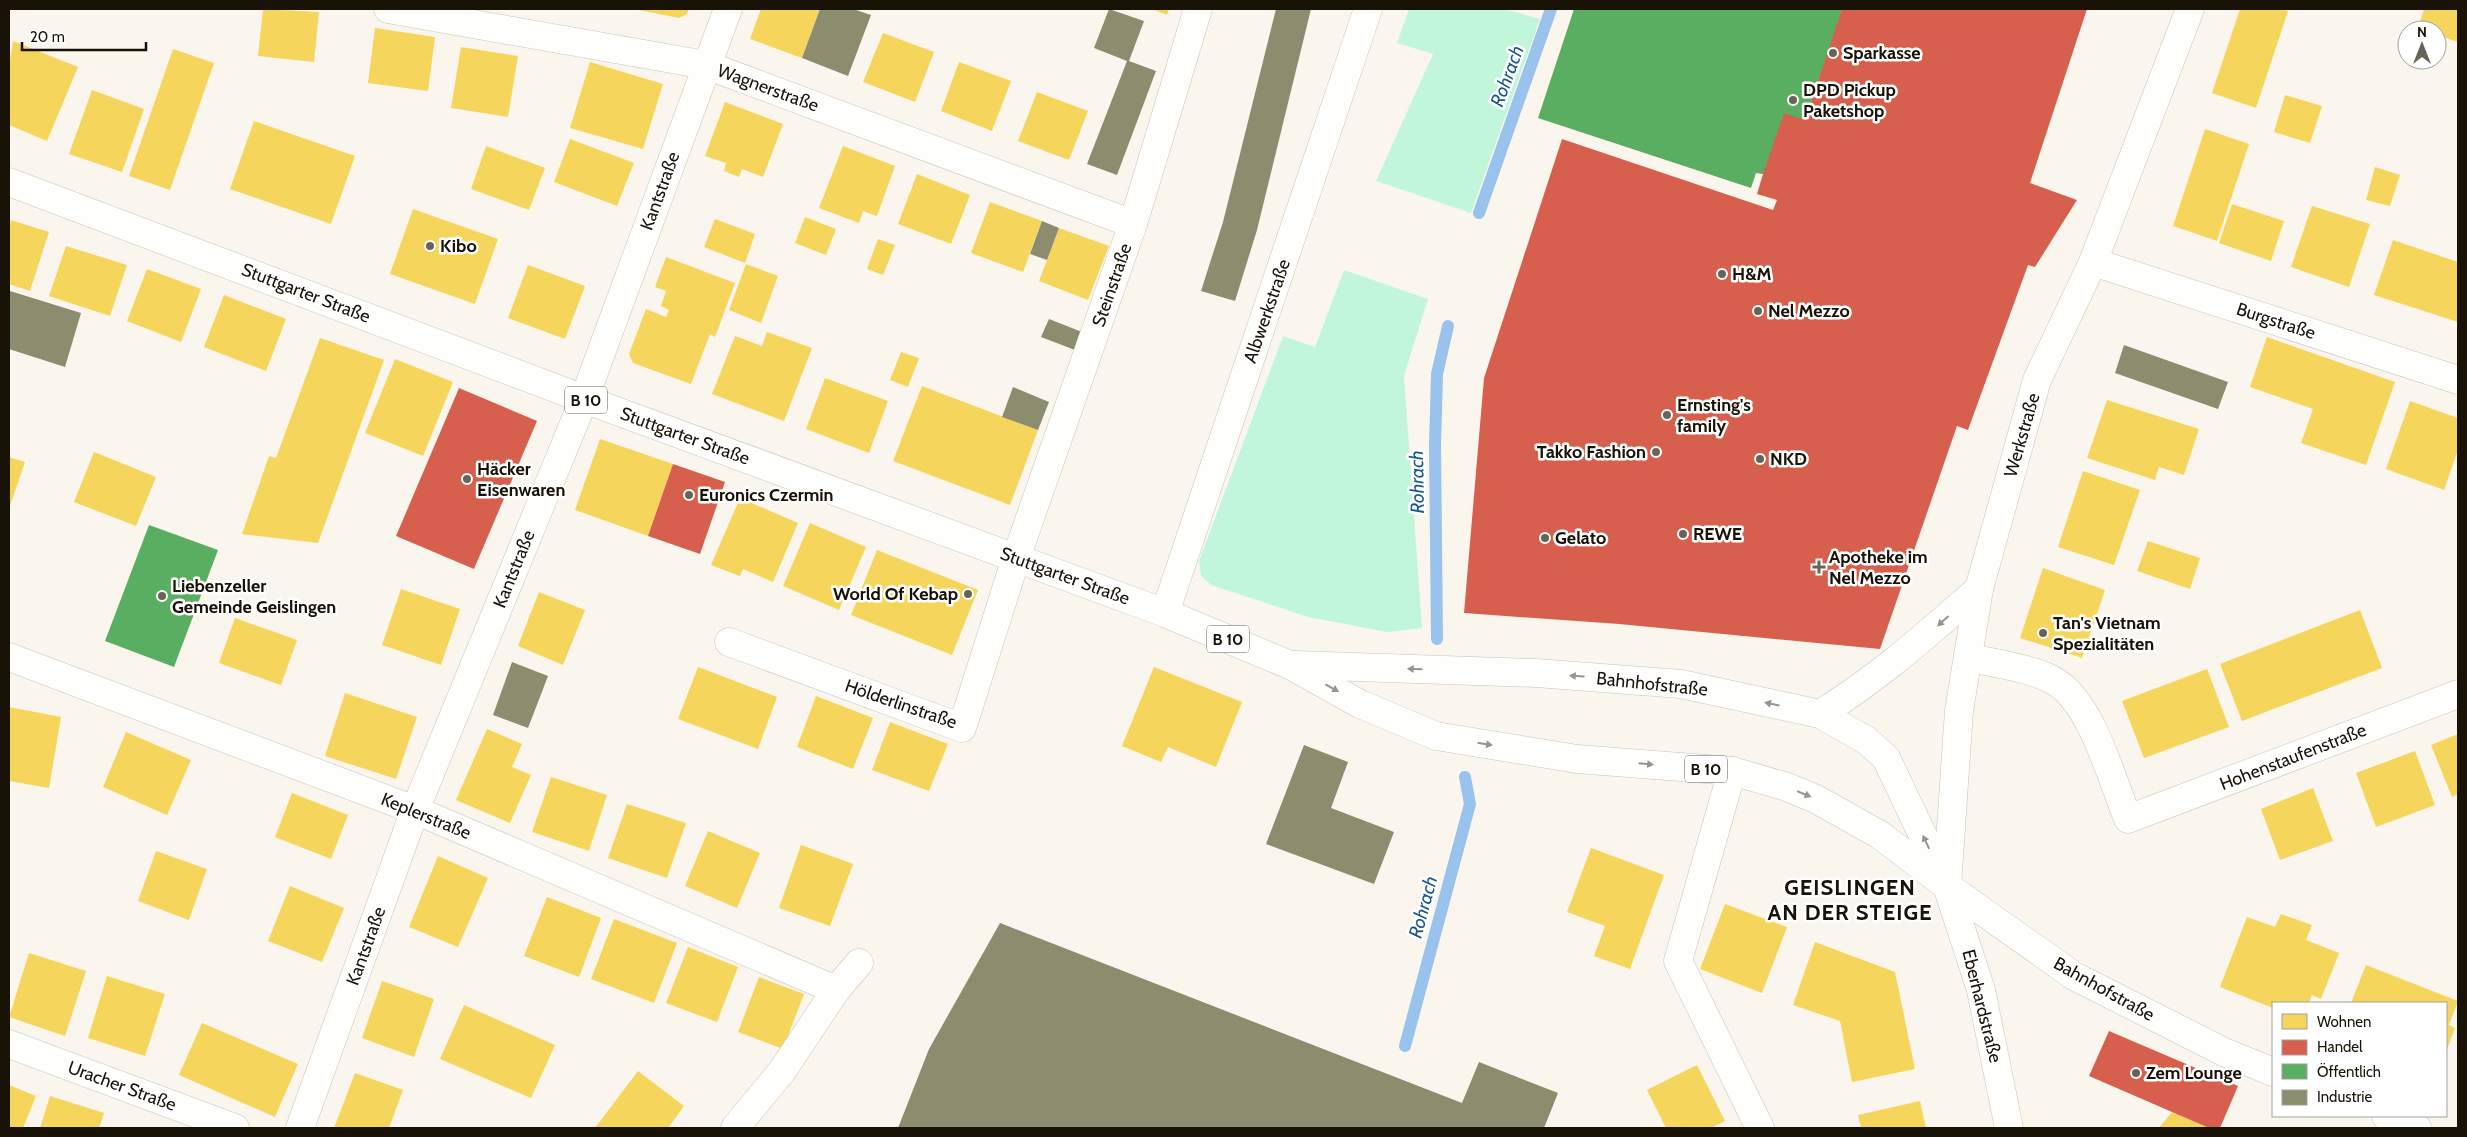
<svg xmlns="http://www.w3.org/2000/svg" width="2467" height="1137" font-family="Cabin,sans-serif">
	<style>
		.green { fill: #c2f6db }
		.homes { fill: #f6d55c }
		.shops { fill: #d6604d }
		.public { fill: #5aae61 }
		.industry { fill: #8c8c6e }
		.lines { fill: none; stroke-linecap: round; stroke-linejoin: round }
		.stream { stroke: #99c2ec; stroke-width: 12 }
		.minor-casing { stroke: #c8c3ba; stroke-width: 29 }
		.major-casing { stroke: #c8c3ba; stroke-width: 29 }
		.minor { stroke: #fefefc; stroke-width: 28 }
		.major { stroke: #fefefc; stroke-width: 28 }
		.oneway { fill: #97948e }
		.poi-dot { fill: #686258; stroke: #fff; stroke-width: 2 }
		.labels { text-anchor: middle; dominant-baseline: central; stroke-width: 5; stroke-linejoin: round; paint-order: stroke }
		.shield { fill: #fff; stroke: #5e5951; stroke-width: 1 }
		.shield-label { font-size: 16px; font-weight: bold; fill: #191207 }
		.poi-label { font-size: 18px; font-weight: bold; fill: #191207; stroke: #fff; text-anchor: start }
		.street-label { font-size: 18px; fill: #191207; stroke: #fff }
		.water-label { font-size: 19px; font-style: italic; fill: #185691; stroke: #fff }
		.district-label { font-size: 22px; font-weight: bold; letter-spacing: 1px; fill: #191207; stroke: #fff }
	</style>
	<rect width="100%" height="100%" fill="#faf6ee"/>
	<g class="green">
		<polygon points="1409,9 1504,9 1540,19 1471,213 1376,181 1433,54 1397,43"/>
		<polygon points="1344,270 1428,299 1404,376 1422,628 1387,632 1308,617 1211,585 1201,576 1199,561 1283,336 1315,347"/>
	</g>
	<g class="homes">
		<polygon points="263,9 319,12 314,62 258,56"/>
		<polygon points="634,9 689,9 687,14 679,18"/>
		<polygon points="761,9 820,9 802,58 750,39"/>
		<polygon points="1152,9 1169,9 1167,15"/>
		<polygon points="2240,9 2281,9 2288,11 2256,108 2212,93"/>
		<polygon points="2424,9 2458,9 2458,42 2437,35 2437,30 2418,28"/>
		<polygon points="375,28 435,37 428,91 368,83"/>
		<polygon points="883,33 934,52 915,102 863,82"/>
		<polygon points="13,41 78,67 47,141 9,125 9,66"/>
		<polygon points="461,47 518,56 508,117 451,108"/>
		<polygon points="173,49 214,63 170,190 129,176"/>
		<polygon points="590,62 663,84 643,149 570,128"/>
		<polygon points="959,62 1011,81 992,131 941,111"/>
		<polygon points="92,90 144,109 122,172 69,154"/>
		<polygon points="1037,92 1088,111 1069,160 1018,141"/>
		<polygon points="2285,95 2322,106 2310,143 2274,132"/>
		<polygon points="725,102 783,124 763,177 742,169 739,177 724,171 726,163 705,156"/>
		<polygon points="254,121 355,156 331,224 230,189"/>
		<polygon points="2205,129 2249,144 2217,241 2173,226"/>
		<polygon points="570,139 634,163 617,206 554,182"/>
		<polygon points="486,146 545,168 529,210 471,189"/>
		<polygon points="843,146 895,166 877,216 863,211 859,223 819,208"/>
		<polygon points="2375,167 2400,175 2390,206 2366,200"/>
		<polygon points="917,174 970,195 951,244 898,224"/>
		<polygon points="990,202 1042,221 1023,272 971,253"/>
		<polygon points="2232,204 2284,221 2271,261 2219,243"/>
		<polygon points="2312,206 2370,224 2349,287 2291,267"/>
		<polygon points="413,209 498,239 475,304 390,274"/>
		<polygon points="805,217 836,229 826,255 795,243"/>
		<polygon points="715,219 755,234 745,263 704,247"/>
		<polygon points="11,220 49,232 30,291 9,284 9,227"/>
		<polygon points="1059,228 1109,246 1088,300 1039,281"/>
		<polygon points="878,239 895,245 883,275 867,269"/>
		<polygon points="2393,240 2458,262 2458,322 2374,295"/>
		<polygon points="66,246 127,265 110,316 49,296"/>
		<polygon points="666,257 735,283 715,337 710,334 691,384 633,363 629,354 646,309 666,317 669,310 661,306 666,291 655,287"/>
		<polygon points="746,264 778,276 761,323 729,310"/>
		<polygon points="528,265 585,286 565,339 508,318"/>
		<polygon points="147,269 201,289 181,342 127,321"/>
		<polygon points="224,295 286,319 266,371 204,347"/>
		<polygon points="767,332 812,348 784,421 712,394 735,336 762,346"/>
		<polygon points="2267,337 2395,382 2366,465 2301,443 2313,409 2250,387"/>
		<polygon points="320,338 384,360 318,543 242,534 269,456 276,458"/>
		<polygon points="901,352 919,358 908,387 890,380"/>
		<polygon points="395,359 453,382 423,456 365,433"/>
		<polygon points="825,378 888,401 869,453 806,429"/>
		<polygon points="922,386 1038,430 1010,505 893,461"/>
		<polygon points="2107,400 2199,429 2184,475 2159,467 2155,480 2087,458"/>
		<polygon points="2410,401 2458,418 2458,450 2444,490 2386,469"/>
		<polygon points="600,439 673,464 648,536 575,510"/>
		<polygon points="94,452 156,477 136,526 74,502"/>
		<polygon points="9,457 25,462 9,509"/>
		<polygon points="2083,471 2140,490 2114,565 2058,547"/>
		<polygon points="740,498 798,523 773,582 743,569 740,576 711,565"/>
		<polygon points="810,523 866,547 839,610 783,586"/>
		<polygon points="2148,541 2200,558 2190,589 2137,571"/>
		<polygon points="877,550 978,590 952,655 851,615"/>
		<polygon points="2043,568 2105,590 2082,658 2020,638"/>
		<polygon points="401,589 460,609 441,665 382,645"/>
		<polygon points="539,592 585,610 563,665 518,646"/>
		<polygon points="2360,610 2382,668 2242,721 2220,664"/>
		<polygon points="235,618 297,640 281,685 219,663"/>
		<polygon points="698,667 777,697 758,749 678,719"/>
		<polygon points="1154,667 1242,702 1216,767 1168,747 1161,762 1122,746"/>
		<polygon points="2207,669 2229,727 2144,758 2122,701"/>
		<polygon points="345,693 417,717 396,779 325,756"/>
		<polygon points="816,696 873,718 853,769 797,747"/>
		<polygon points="9,707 61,717 49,788 9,781"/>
		<polygon points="890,722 948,744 929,791 872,770"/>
		<polygon points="487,729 522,744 512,767 531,775 510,823 456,800"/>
		<polygon points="126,732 191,760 167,815 103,787"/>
		<polygon points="2458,734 2458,794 2452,797 2431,745"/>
		<polygon points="2415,751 2435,805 2376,827 2356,773"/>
		<polygon points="551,777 607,795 589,851 532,832"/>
		<polygon points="2313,788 2333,841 2280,860 2261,809"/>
		<polygon points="292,793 348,815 331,859 275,837"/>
		<polygon points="627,804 686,823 667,878 608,858"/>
		<polygon points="708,831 760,853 737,908 685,886"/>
		<polygon points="801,845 853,864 830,926 779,908"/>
		<polygon points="1591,848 1664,875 1630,969 1594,956 1605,926 1567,912"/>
		<polygon points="156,851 207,869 189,920 138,901"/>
		<polygon points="438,856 488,878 458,947 409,927"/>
		<polygon points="290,886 344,908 322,962 268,941"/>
		<polygon points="547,897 601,918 579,977 524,956"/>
		<polygon points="1725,904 1787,927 1762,993 1700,969"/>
		<polygon points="2281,914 2312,925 2306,940 2339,953 2321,999 2312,995 2309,1003 2273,1003 2273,1008 2220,987 2247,917 2275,927"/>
		<polygon points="614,919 677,943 654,1003 591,979"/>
		<polygon points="1815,942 1895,972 1915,1069 1852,1082 1840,1021 1793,1005"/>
		<polygon points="688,947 738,967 717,1022 666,1003"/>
		<polygon points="29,953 86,971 65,1036 9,1017"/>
		<polygon points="2366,965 2458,1001 2449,1025 2455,1028 2446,1052 2446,1003 2351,1003"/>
		<polygon points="107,976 165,994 145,1056 88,1038"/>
		<polygon points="759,977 804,994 783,1049 738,1032"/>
		<polygon points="382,981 434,999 414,1057 362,1038"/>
		<polygon points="464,1005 555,1045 531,1098 440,1059"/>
		<polygon points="202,1023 298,1064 275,1117 179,1075"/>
		<polygon points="1697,1065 1725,1121 1711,1128 1666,1128 1647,1090"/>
		<polygon points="638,1071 684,1106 668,1128 595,1128"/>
		<polygon points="355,1073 403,1090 389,1128 334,1128"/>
		<polygon points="9,1085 36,1096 23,1128 9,1128"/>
		<polygon points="50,1096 104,1113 99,1128 40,1128"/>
		<polygon points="1920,1101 1926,1128 1861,1128 1858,1115"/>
		<polygon points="2172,1112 2209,1128 2159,1128"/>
	</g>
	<g class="shops">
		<polygon points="1841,9 2087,9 2030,183 2077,200 2035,267 2028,265 1968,430 1957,426 1880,649 1619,624 1464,613 1484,378 1562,139 1773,210 1777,200 1757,194 1763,174 1751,171 1776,98 1809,108"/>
		<polygon points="459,388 537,421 474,569 396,536"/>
		<polygon points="673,464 725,482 700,554 648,536"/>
		<polygon points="2109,1031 2238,1086 2220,1128 2209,1128 2089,1076"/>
	</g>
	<g class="public">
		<polygon points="1574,9 1842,9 1805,120 1784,113 1763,174 1756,173 1751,188 1538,118"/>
		<polygon points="149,525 218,550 174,667 105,641"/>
	</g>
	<g class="industry">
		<polygon points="820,9 853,9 871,15 848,76 802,58"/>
		<polygon points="1109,9 1144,21 1129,61 1156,71 1117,175 1087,164 1127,61 1094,48"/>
		<polygon points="1276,9 1311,9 1257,230 1235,301 1201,291 1223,222"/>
		<polygon points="1042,221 1059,228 1047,260 1030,254"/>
		<polygon points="10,291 81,313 65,367 9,349"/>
		<polygon points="1049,319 1082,332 1075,350 1041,337"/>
		<polygon points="2124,345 2228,382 2218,409 2115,373"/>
		<polygon points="1013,387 1049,402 1038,430 1002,417"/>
		<polygon points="512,662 548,676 528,728 493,715"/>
		<polygon points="1304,745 1348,762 1331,808 1394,832 1374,884 1266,844"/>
		<polygon points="1000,923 1462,1103 1479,1062 1558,1093 1544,1128 898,1128 929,1049"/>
	</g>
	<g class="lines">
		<g class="stream">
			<polyline points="1479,213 1551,9"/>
			<polyline points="1437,639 1435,445 1437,374 1448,326"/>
			<polyline points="1405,1046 1470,804 1465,777"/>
		</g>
		<g class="minor-casing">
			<g id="minor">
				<polyline points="388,9 706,65 1133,224"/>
				<polyline points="2190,9 2093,262 2037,380 1979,589 1959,711 1947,886 2074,976 2224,1052 2273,1072"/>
				<polyline points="2093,262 2458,380"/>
				<polyline points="1165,613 1368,9"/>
				<polyline points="729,642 962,728 1016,558 1133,224 1198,9"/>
				<polyline points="9,657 415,810 836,990"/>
				<path d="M1968 657C1994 664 2034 668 2056 682 2092 704 2112 780 2128 819L2458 694"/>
				<path d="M1820 714C1880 677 1926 635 1979 589"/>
				<polyline points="1732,771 1678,961 1760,1128"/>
				<polyline points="9,1044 235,1128"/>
				<polyline points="2386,1116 2417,1128"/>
				<polyline points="300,1128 415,810 584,399 728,9"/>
				<polyline points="735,1128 782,1071 836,990 859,963"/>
			</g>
		</g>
		<g class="major-casing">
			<g id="major">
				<polyline points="9,182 584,399 1165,613 1290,665 1360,704 1436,736 1577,759 1732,771 1787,787 1816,799 1880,835 1947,886"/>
				<polyline points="1296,665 1536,673 1681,684 1820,714 1866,740 1886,758 1947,886 1981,990 2009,1128"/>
			</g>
		</g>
		<use href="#minor" class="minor"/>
		<use href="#major" class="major"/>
	</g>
	<defs><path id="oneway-solid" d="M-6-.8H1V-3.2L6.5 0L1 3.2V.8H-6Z" transform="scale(1.25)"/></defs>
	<g class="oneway">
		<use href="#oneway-solid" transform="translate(1943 621) rotate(138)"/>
		<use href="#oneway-solid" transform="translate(1415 669) rotate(-178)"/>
		<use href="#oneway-solid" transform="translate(1577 676) rotate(-176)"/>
		<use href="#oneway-solid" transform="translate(1332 688) rotate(29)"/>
		<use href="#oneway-solid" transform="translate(1772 704) rotate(-168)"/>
		<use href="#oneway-solid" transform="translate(1485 744) rotate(9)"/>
		<use href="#oneway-solid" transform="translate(1646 764) rotate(5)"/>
		<use href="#oneway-solid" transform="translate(1804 794) rotate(22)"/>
		<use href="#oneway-solid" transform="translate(1926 842) rotate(-115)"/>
	</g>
	<g class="poi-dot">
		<circle cx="1833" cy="53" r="5"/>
		<circle cx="1793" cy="100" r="5"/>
		<circle cx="430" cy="246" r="5"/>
		<circle cx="1722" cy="274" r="5"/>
		<circle cx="1758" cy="311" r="5"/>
		<circle cx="1667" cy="415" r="5"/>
		<circle cx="1656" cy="452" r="5"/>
		<circle cx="1760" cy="459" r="5"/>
		<circle cx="467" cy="479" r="5"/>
		<circle cx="689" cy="495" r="5"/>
		<circle cx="1683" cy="534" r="5"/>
		<circle cx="1545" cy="538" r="5"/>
		<path d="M1816.5 559.5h5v5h5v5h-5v5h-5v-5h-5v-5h5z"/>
		<circle cx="968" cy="594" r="5"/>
		<circle cx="162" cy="596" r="5"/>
		<circle cx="2043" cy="633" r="5"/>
		<circle cx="2136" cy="1073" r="5"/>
	</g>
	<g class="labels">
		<g class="shield">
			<rect x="565" y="386.5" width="42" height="27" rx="4"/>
			<rect x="1207" y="625.5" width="42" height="27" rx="4"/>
			<rect x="1685" y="755.5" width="42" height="27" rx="4"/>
		</g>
		<g class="shield-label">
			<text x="586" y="400">B 10</text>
			<text x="1228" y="639">B 10</text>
			<text x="1706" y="769">B 10</text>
		</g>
		<g class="poi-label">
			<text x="1843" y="53">Sparkasse</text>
			<text x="1803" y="90">DPD Pickup<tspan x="1803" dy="21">Paketshop</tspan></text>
			<text x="440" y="246">Kibo</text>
			<text x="1732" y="274">H&amp;M</text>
			<text x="1768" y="311">Nel Mezzo</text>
			<text x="1677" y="405">Ernsting's<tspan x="1677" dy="21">family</tspan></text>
			<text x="1646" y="452" text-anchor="end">Takko Fashion</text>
			<text x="1770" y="459">NKD</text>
			<text x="477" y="469">Häcker<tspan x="477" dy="21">Eisenwaren</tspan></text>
			<text x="699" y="495">Euronics Czermin</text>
			<text x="1693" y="534">REWE</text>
			<text x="1555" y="538">Gelato</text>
			<text x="1829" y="557">Apotheke im<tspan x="1829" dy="21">Nel Mezzo</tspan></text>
			<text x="172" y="586">Liebenzeller<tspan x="172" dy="21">Gemeinde Geislingen</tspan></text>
			<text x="958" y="594" text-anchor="end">World Of Kebap</text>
			<text x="2053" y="623">Tan's Vietnam<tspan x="2053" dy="21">Spezialitäten</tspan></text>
			<text x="2146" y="1073">Zem Lounge</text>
		</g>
		<g class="street-label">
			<text transform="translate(768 88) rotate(20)">Wagnerstraße</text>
			<text transform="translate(660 191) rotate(-70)">Kantstraße</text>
			<text transform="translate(1112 285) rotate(-71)">Steinstraße</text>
			<text transform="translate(306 293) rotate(21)">Stuttgarter Straße</text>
			<text transform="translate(1267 311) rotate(-71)">Albwerkstraße</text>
			<text transform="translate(2276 321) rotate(18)">Burgstraße</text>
			<text transform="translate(2022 435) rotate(-74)">Werkstraße</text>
			<text transform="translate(685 436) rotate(20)">Stuttgarter Straße</text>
			<text transform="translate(514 569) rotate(-68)">Kantstraße</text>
			<text transform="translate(1065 576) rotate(20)">Stuttgarter Straße</text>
			<text transform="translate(1652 684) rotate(6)">Bahnhofstraße</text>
			<text transform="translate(901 704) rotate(19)">Hölderlinstraße</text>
			<text transform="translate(2293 757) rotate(-21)">Hohenstaufenstraße</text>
			<text transform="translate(426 816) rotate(22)">Keplerstraße</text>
			<text transform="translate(366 946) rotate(-70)">Kantstraße</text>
			<text transform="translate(2104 989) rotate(29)">Bahnhofstraße</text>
			<text transform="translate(1982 1006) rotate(76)">Eberhardstraße</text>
			<text transform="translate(122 1086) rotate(20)">Uracher Straße</text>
		</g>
		<g class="water-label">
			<text transform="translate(1507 76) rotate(-70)">Rohrach</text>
			<text transform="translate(1417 482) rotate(-91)">Rohrach</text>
			<text transform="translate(1423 907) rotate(-75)">Rohrach</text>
		</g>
		<g class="district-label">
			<text x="1850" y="887">GEISLINGEN<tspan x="1850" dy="25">AN DER STEIGE</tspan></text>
		</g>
	</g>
	<rect width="2467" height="1137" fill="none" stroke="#191207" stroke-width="20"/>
	<rect x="2272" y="1002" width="175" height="115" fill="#ffffff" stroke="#a3a09c"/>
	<rect x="2282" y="1014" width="25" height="15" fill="#f6d55c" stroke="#a3a09c"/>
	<text x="2317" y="1027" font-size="15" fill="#191207">Wohnen</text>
	<rect x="2282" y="1040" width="25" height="15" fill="#d6604d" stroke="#a3a09c"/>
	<text x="2317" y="1052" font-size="15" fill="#191207">Handel</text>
	<rect x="2282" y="1064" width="25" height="15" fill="#5aae61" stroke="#a3a09c"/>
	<text x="2317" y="1077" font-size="15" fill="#191207">Öffentlich</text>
	<rect x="2282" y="1090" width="25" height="15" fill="#8c8c6e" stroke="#a3a09c"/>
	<text x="2317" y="1102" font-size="15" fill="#191207">Industrie</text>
	<g transform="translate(2422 45)"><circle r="24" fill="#ffffff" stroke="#a3a09c"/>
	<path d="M0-4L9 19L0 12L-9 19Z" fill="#686258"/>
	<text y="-8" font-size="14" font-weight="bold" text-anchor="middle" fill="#191207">N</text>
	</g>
	<path d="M22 42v8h124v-8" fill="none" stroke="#191207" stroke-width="2.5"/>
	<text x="30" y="42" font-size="15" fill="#191207" stroke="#ffffff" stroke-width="4" paint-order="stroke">20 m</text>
</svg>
